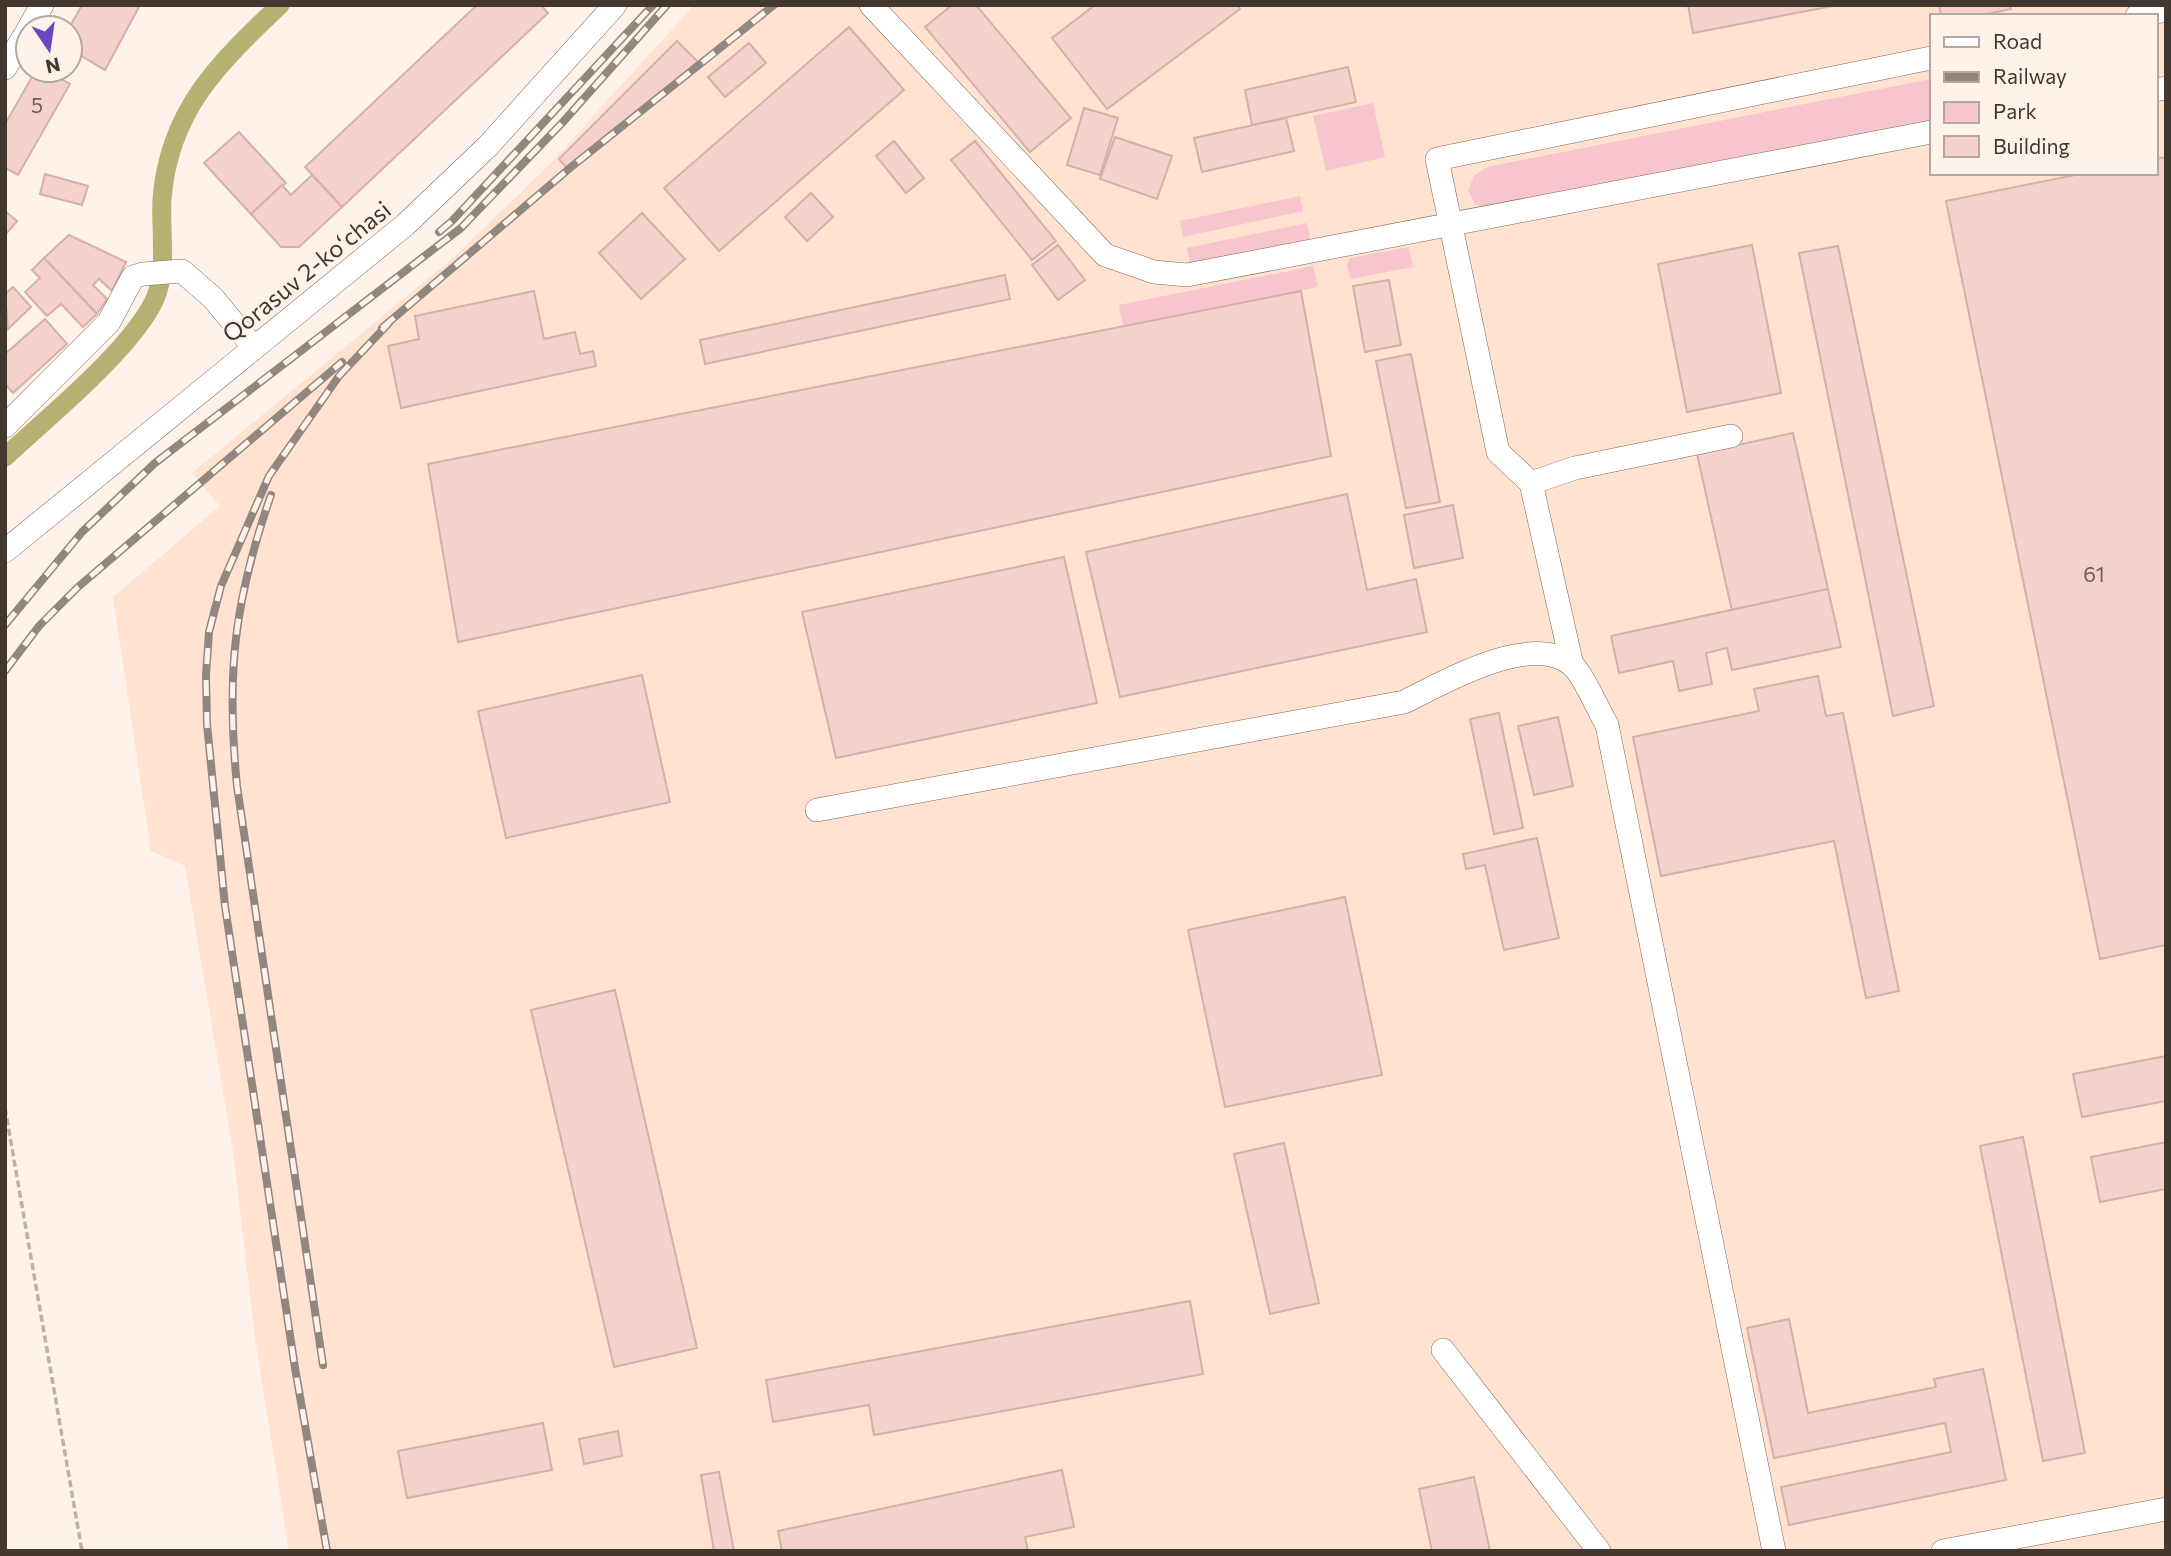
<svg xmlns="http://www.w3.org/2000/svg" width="2171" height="1556" font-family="Commissioner,sans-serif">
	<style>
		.built { fill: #ffe2cf; fill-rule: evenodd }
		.green { fill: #f8c4ce }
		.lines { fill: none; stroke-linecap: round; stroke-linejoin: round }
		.canal { stroke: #b6b173; stroke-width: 19 }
		.building { fill: #f4d1cb; stroke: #d3b1aa; stroke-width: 2 }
		.minor-casing { stroke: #7f6756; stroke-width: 24 }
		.path { stroke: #bcb0a8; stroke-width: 3.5; stroke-dasharray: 7 3.5; stroke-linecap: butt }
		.minor { stroke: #fff; stroke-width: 23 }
		.rail-casing { stroke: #92877f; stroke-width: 8 }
		.rail { stroke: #fef2ea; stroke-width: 5; stroke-dasharray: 16; stroke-linecap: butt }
		.labels { text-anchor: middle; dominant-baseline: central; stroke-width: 5; stroke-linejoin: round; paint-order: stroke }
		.number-label { font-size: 21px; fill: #6f5e57 }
		.street-label { font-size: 24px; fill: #433830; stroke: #fef2ea }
	</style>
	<rect width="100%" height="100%" fill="#fef2ea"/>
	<path class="built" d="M694 5H2166V1551H289L255 1338 233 1150 185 866 151 851 113 597 220 506 192 473 453 258 549 165ZM1931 16H2155V173H1931Z"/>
	<g class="green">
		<polygon points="1931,79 1931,122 1485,207 1475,204 1468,190 1474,176 1487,167"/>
		<polygon points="1373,103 1385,157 1326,171 1313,116"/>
		<polygon points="1300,196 1303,211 1183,237 1180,221"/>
		<polygon points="1307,223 1310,239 1190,264 1187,248"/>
		<polygon points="1409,247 1413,267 1350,279 1347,264 1350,258"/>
		<polygon points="1313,266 1318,287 1123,326 1119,305"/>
	</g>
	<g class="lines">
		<path class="canal" d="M5 457C47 418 132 349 155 299 168 269 160 231 162 199 169 110 219 63 280 5"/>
	</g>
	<g class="building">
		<polygon points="82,5 140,5 105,70 70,49 69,28"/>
		<polygon points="477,5 541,5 548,13 342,207 305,167"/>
		<polygon points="952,5 976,5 1071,118 1030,152 925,27"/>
		<polygon points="1095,5 1237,5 1240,9 1107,109 1052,38"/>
		<polygon points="1688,5 1838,5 1693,33"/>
		<polygon points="1939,5 2010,5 2011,9 1978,16 1941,16"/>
		<polygon points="849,27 904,90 719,251 664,188"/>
		<polygon points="677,41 698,62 566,167 559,159"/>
		<polygon points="749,43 766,63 725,97 708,77"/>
		<polygon points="1348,67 1356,102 1252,125 1245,90"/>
		<polygon points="36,70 45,70 70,84 18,175 5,168 5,124"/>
		<polygon points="1084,108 1118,118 1100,175 1067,165"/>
		<polygon points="1286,118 1294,151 1202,172 1194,138"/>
		<polygon points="239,132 286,183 251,214 204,163"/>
		<polygon points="1115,137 1172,156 1157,199 1100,179"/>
		<polygon points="894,141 924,178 906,193 876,156"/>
		<polygon points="975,141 1056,241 1032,260 951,160"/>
		<polygon points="2166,157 2166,945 2100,959 1946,201 2085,173 2155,173 2155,159"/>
		<polygon points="45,174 88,186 82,205 40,194"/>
		<polygon points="312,175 342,207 299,247 281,247 251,214 282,185 291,195"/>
		<polygon points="811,193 833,217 807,241 785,217"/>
		<polygon points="5,211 17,221 5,235"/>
		<polygon points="642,213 685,259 641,299 599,253"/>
		<polygon points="69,235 126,262 112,291 99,279 93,285 107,299 97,314 44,258"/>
		<polygon points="1058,245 1085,280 1058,300 1032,265"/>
		<polygon points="1752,245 1781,393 1687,412 1658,264"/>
		<polygon points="1838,246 1934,706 1893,716 1799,253"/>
		<polygon points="44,258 97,314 83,327 61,304 47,316 25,292 40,278 32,270"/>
		<polygon points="1005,275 1010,299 705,364 700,340"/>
		<polygon points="1389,280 1401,345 1365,352 1353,286"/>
		<polygon points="13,287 31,307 8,329 5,294"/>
		<polygon points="534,291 544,339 575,332 580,354 593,351 596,366 401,408 388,346 419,339 415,316"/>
		<polygon points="1301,291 1331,456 458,642 428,464"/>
		<polygon points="45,319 67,344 13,393 5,384 5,354"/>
		<polygon points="1411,354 1440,502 1406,508 1376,361"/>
		<polygon points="1793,433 1828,589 1732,611 1697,454"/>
		<polygon points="1347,494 1367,590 1416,579 1427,632 1120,697 1086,552"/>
		<polygon points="1453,505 1463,558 1414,568 1404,515"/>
		<polygon points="1064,557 1097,703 836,758 802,612"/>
		<polygon points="1828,589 1841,647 1732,670 1727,648 1706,653 1712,684 1679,691 1673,661 1619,673 1611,636"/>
		<polygon points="642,675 670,802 506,838 478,711"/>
		<polygon points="1818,676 1826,716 1843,713 1899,991 1866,998 1834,841 1661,876 1633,737 1759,711 1754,689"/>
		<polygon points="1499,713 1523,828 1494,834 1470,719"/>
		<polygon points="1558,717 1573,786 1534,795 1518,726"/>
		<polygon points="1537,838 1559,938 1504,950 1485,865 1466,869 1463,854"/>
		<polygon points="1345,897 1382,1075 1225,1107 1188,930"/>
		<polygon points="615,990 697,1348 614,1367 531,1010"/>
		<polygon points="2166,1056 2166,1101 2082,1117 2073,1074"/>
		<polygon points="2023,1137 2085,1453 2043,1461 1980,1146"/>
		<polygon points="2166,1142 2166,1189 2100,1202 2091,1157"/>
		<polygon points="1284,1143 1319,1303 1270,1314 1234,1154"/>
		<polygon points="1190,1301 1203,1374 874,1435 869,1405 773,1422 766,1380"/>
		<polygon points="1789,1319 1808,1413 1936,1387 1934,1379 1983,1369 2006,1480 1789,1525 1781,1487 1951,1452 1945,1423 1774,1458 1747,1328"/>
		<polygon points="543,1423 552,1470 407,1498 398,1451"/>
		<polygon points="618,1431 622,1456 584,1464 579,1439"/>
		<polygon points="1062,1470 1074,1527 1025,1537 1028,1551 782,1551 778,1531"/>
		<polygon points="719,1472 734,1551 714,1551 701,1475"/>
		<polygon points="1474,1477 1490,1551 1432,1551 1419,1489"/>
	</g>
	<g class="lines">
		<g class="minor-casing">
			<g id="minor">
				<polyline points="871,5 1105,255 1154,272 1187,275 1931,132"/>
				<polyline points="2137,16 2166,10"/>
				<polyline points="29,28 42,5"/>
				<polyline points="5,68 28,30"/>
				<polyline points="2155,90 2166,88"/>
				<polyline points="5,426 109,322 133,277 143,274 182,271 213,298 254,348"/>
				<polyline points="1531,483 1498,452 1437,159 1931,58"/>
				<polyline points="5,551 405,225 488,146 615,5"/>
				<polyline points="1572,665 1531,483 1575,468 1731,436"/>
				<path d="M817 810 1404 702C1445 682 1530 632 1571 664 1583 673 1598 710 1607 725L1774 1551"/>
				<polyline points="1443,1350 1599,1551"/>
				<polyline points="1943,1551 2166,1509"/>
			</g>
		</g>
		<polyline class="path" points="5,1108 82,1551"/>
		<use href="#minor" class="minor"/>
		<g class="rail-casing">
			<g id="rail">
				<polyline points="439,232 452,221 653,5"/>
				<polyline points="382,328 570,168 774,5"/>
				<path d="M271 495C234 602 226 673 237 786L323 1365"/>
				<polyline points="5,625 82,532 155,463 461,228 562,123 667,5"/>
				<polyline points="5,671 39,626 78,587 342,362"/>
				<polyline points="327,1551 295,1368 225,906 207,724 206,675 209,632 221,586 269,476 339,376 389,323"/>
			</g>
		</g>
		<use href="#rail" class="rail"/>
	</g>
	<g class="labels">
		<g class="number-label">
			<text x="37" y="104">5</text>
			<text x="2094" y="573">61</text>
		</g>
		<g class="street-label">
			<text transform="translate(306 271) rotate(-39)">Qorasuv 2-koʻchasi</text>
		</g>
	</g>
	<rect width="2171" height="1556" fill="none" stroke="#433830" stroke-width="14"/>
	<rect x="1930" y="14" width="228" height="161" fill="#fef2ea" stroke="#b3a8a0" stroke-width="2"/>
	<rect x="1944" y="37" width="35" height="10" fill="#ffffff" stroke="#b3a8a0" stroke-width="2"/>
	<text x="1993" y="49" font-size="21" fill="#433830">Road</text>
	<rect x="1944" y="72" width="35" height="10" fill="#92877f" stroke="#b3a8a0" stroke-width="2"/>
	<text x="1993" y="84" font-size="21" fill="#433830">Railway</text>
	<rect x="1944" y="102" width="35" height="21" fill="#f8c4ce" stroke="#b3a8a0" stroke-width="2"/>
	<text x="1993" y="119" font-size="21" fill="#433830">Park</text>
	<rect x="1944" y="136" width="35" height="21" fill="#f4d1cb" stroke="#b3a8a0" stroke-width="2"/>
	<text x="1993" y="154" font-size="21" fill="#433830">Building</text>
	<g transform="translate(49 49) rotate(167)"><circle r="33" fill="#fef2ea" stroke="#b3a8a0" stroke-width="2"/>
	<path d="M0-5L12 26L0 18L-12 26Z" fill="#6b46be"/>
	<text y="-10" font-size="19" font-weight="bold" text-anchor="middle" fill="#433830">N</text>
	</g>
</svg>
